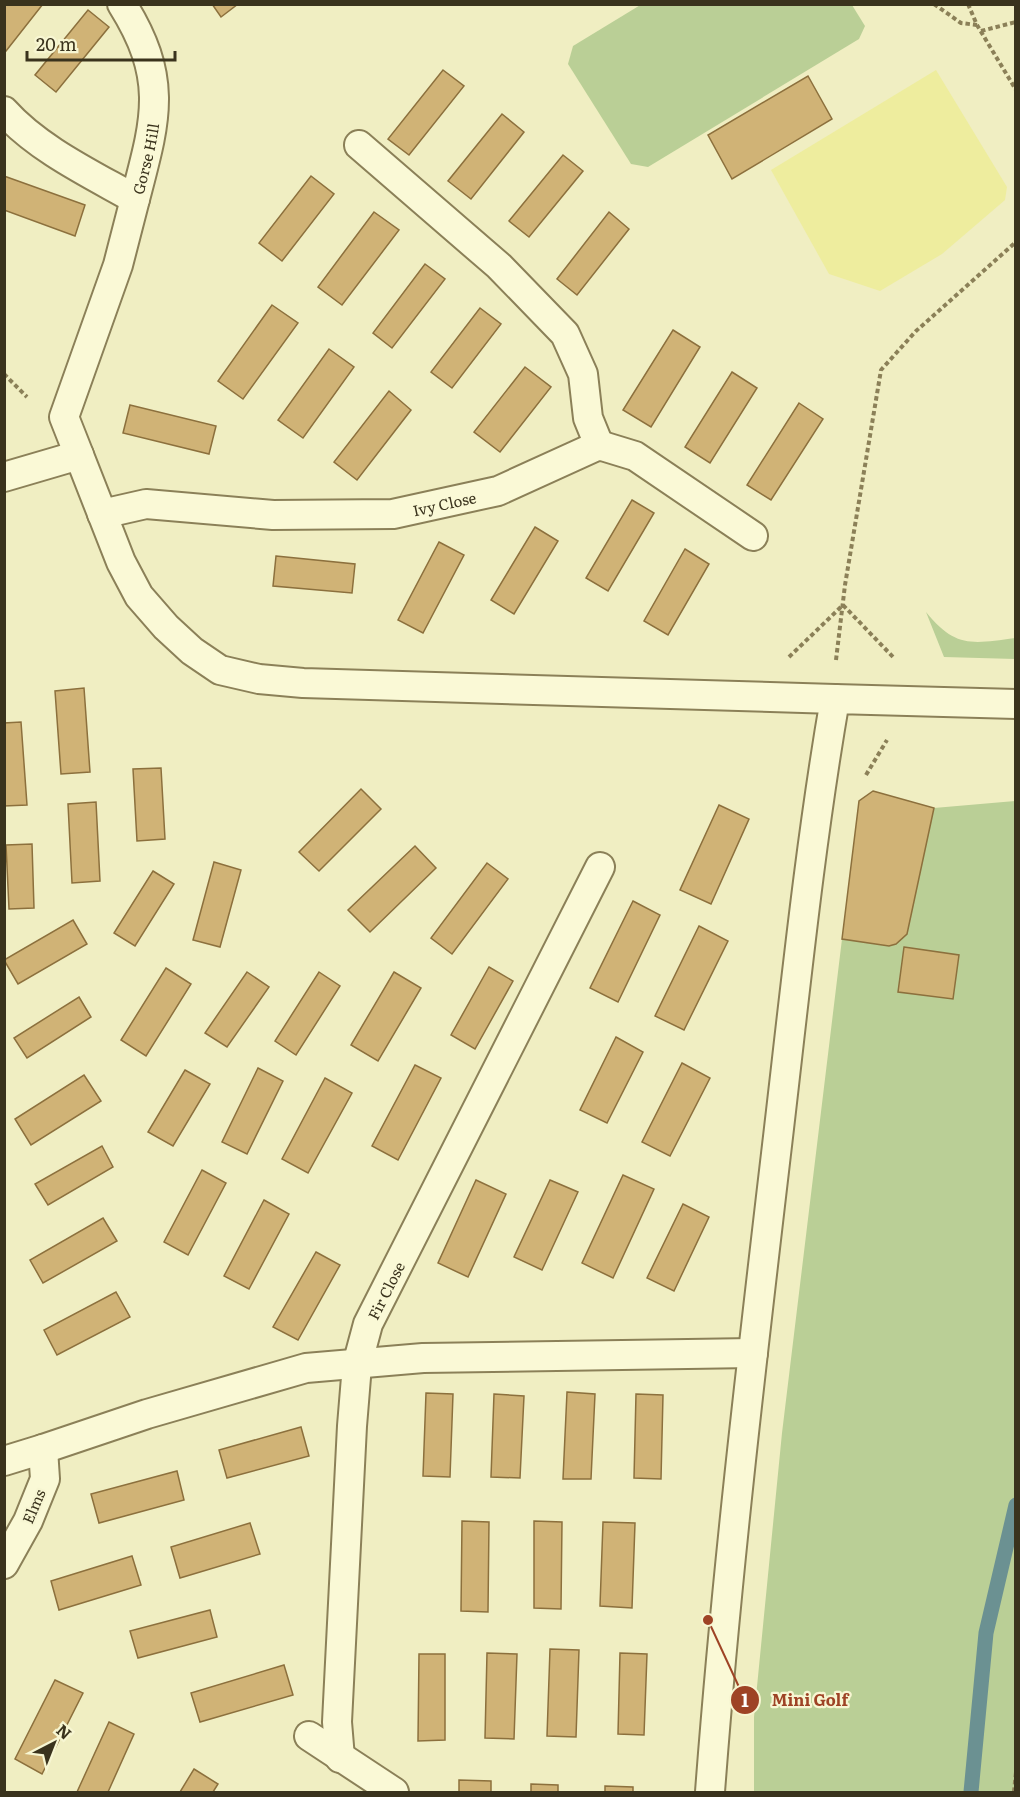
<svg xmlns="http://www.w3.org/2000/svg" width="1020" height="1797" font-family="Literata,serif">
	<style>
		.green { fill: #bacf96 }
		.sand { fill: #eeed9e }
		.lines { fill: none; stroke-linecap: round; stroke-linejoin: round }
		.stream { stroke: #6b9192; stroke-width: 15 }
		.building { fill: #d0b376; stroke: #8c703d; stroke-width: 1.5 }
		.lane-casing { stroke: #8b8058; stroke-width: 32 }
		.path { stroke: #8b8058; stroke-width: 4; stroke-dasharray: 4.5 3; stroke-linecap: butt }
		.lane { stroke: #faf9d6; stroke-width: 28 }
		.labels { text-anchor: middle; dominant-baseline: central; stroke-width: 4.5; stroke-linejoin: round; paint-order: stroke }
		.street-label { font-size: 15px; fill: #3a331d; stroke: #f7f6d2 }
		.leader { fill: none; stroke: #9e4325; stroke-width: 2 }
		.callout-dot { fill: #9e4325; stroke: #f7f6d2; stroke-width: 2 }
		.mark-label { font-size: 18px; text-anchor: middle; font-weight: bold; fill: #fff }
		.callout-label { font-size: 16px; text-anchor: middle; font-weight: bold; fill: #9e4325; stroke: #f7f6d2; stroke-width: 4.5; stroke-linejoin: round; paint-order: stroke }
	</style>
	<rect width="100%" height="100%" fill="#f0eec2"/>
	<g class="green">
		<polygon points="642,4 852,5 865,26 859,39 648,167 631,164 568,64 573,46"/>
		<path d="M926 612C955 648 972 644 1015 638V659L944 657Z"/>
		<polygon points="1015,801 1015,1792 754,1792 754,1717 782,1433 842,939 889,946 934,808"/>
	</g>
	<polygon class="sand" points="936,70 1007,187 1005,200 942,254 880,291 829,274 771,170"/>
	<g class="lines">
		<polyline class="stream" points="971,1792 986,1633 1016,1505"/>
	</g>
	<g class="building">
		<polygon points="4,4 43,4 6,51 4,50"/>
		<polygon points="212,4 238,4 221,17"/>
		<polygon points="88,10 109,27 56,92 35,75"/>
		<polygon points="443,70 464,86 409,155 388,139"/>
		<polygon points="808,76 832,119 732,179 708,135"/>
		<polygon points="502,114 524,132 471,199 448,181"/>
		<polygon points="563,155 583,171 529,237 509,221"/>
		<polygon points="4,176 85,205 75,236 4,210"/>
		<polygon points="311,176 334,194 282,261 259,243"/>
		<polygon points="374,212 399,230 342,305 318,287"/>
		<polygon points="609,212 629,229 577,295 557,279"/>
		<polygon points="425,264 445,279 392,348 373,333"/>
		<polygon points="272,305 298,323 243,399 218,381"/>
		<polygon points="480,308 501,324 452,388 431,372"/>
		<polygon points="673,330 700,347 651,427 623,410"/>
		<polygon points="329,349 354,367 303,438 278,420"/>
		<polygon points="525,367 551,387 500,452 474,432"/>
		<polygon points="732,372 757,388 710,463 685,447"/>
		<polygon points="389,391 411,410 357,480 334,462"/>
		<polygon points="799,403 823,419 771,500 747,485"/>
		<polygon points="130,405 216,426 209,454 123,433"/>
		<polygon points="632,500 654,513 608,591 586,578"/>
		<polygon points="535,527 558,541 514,614 491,600"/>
		<polygon points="439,542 464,555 423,633 398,620"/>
		<polygon points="685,549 709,564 668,635 644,621"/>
		<polygon points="276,556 355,564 352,593 273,586"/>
		<polygon points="84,688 90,772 61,774 55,691"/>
		<polygon points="21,722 27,805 4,806 4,723"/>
		<polygon points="161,768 165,839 137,841 133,769"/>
		<polygon points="361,789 381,809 319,871 299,852"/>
		<polygon points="873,791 934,808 907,934 896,944 889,946 842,939 859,801"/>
		<polygon points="96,802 100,881 72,883 68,804"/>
		<polygon points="719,805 749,819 711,904 680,890"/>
		<polygon points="32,844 34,908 9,909 6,845"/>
		<polygon points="415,846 436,868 370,932 348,910"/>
		<polygon points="214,862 241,870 220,947 193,940"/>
		<polygon points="487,863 508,879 452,954 431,938"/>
		<polygon points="153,871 174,884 135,946 114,933"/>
		<polygon points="633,901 660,915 618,1002 590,988"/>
		<polygon points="73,920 87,944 18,984 4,960"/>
		<polygon points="699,926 728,941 684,1030 655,1016"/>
		<polygon points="904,947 959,955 953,999 898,992"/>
		<polygon points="489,967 513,981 475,1049 451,1035"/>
		<polygon points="166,968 191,984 146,1056 121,1040"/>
		<polygon points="247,972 269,987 227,1047 205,1033"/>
		<polygon points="319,972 340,986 296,1055 275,1041"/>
		<polygon points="394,972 421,988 378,1061 351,1045"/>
		<polygon points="79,997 91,1017 27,1058 14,1038"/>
		<polygon points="616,1037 643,1052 607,1123 580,1110"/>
		<polygon points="682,1063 710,1078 670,1156 642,1142"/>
		<polygon points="415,1065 441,1078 398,1160 372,1146"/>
		<polygon points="258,1068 283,1081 247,1154 222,1142"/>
		<polygon points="185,1070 210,1084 173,1146 148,1132"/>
		<polygon points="84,1075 101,1101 31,1145 15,1119"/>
		<polygon points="325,1078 352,1093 308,1173 282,1159"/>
		<polygon points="102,1146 113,1167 48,1205 35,1184"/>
		<polygon points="202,1170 226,1183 188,1255 164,1242"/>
		<polygon points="623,1175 654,1189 613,1278 582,1263"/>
		<polygon points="476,1180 506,1194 468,1277 438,1263"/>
		<polygon points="550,1180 578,1192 542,1270 514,1257"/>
		<polygon points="264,1200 289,1214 249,1289 224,1276"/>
		<polygon points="683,1204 709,1217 674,1291 647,1278"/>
		<polygon points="103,1218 117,1241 43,1283 30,1260"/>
		<polygon points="316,1252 340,1265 298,1340 273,1327"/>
		<polygon points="116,1292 130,1317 57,1355 44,1330"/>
		<polygon points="567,1392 595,1394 591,1479 563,1479"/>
		<polygon points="426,1393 453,1394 450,1477 423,1476"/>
		<polygon points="494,1394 524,1396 520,1478 491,1477"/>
		<polygon points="636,1394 663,1395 661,1479 634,1478"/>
		<polygon points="301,1427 309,1456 227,1478 219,1450"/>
		<polygon points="177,1471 184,1500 99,1523 91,1494"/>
		<polygon points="462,1521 489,1522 488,1612 461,1611"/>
		<polygon points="534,1521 562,1522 561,1609 534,1608"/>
		<polygon points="603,1522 635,1523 632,1608 600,1606"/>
		<polygon points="250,1523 260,1554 180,1578 171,1547"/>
		<polygon points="132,1556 141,1585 59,1610 51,1581"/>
		<polygon points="210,1610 217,1637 138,1658 130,1631"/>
		<polygon points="550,1649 579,1650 576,1737 547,1736"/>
		<polygon points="487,1653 517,1654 514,1739 485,1738"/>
		<polygon points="620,1653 647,1654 644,1735 618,1734"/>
		<polygon points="419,1654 445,1654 445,1740 418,1741"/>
		<polygon points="284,1665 293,1695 200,1722 191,1693"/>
		<polygon points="55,1680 83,1693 42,1774 15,1759"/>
		<polygon points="109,1722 134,1734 108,1792 77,1792"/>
		<polygon points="194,1769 218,1784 213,1792 180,1792"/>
		<polygon points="459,1780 491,1781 491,1792 459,1792"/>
		<polygon points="531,1784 558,1785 558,1792 531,1792"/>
		<polygon points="605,1786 633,1787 633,1792 605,1792"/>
	</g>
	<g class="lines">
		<g class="lane-casing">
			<g id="lane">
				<path id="s1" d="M4 111C38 149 91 174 135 199 156 119 169 79 122 4"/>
				<polyline points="359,145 499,266 565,334 583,374 588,418 599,445"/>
				<polyline points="79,455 64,417 118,265 135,199"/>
				<polyline points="4,477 79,455 121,562 139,596 166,627 192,651 220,670 259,679 303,683 835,699"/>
				<path id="s2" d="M102 514 146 504 273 515 393 514 498 491 599 445 635 456 753 536"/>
				<polyline points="43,1449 147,1414 306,1368 423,1358 753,1353"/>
				<polyline points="4,1461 43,1449 45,1479 28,1521 4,1564"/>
				<polyline points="309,1736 394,1792"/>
				<path id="s3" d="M340 1758 337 1722 352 1426 357 1365 368 1324 600 867"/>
				<path d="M710 1792C726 1579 751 1367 776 1154 794 1002 809 849 835 699L1016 704"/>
			</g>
		</g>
		<g class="path">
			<polyline points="934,4 961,23 977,25"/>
			<polyline points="968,4 977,25 1016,90"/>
			<polyline points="981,31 1016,22"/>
			<polyline points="4,374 27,397"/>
			<polyline points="789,657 843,605 894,658"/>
			<polyline points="836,660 845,585 881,370 916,331 1016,242"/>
			<polyline points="866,775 887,740"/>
			<polyline points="1014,1792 1016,1772"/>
		</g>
		<use href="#lane" class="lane"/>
	</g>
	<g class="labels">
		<g class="street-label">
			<text stroke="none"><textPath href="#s1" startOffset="200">Gorse Hill</textPath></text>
			<text stroke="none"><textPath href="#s2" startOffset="345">Ivy Close</textPath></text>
			<text stroke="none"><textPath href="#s3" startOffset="474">Fir Close</textPath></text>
			<text transform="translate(33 1506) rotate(-67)">Elms</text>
		</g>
	</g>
	<path class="leader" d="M708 1620L745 1700"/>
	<g class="callout-dot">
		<circle cx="708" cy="1620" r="6"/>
		<circle cx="745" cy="1700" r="15"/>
	</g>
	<g class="mark-label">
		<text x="745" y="1707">1</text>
	</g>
	<g class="callout-label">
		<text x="810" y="1706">Mini Golf</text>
	</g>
	<rect width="1020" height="1797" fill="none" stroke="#3a331d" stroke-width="12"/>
	<g transform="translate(54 1743) rotate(42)" stroke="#f7f6d2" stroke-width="4.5" paint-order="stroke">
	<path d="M0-4.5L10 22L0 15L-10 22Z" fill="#3a331d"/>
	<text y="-9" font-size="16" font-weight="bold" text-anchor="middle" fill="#3a331d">N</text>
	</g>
	<path d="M27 51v9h148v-9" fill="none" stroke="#3a331d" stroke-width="3"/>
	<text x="36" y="51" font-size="18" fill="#3a331d" stroke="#f7f6d2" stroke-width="4.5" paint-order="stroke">20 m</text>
</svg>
